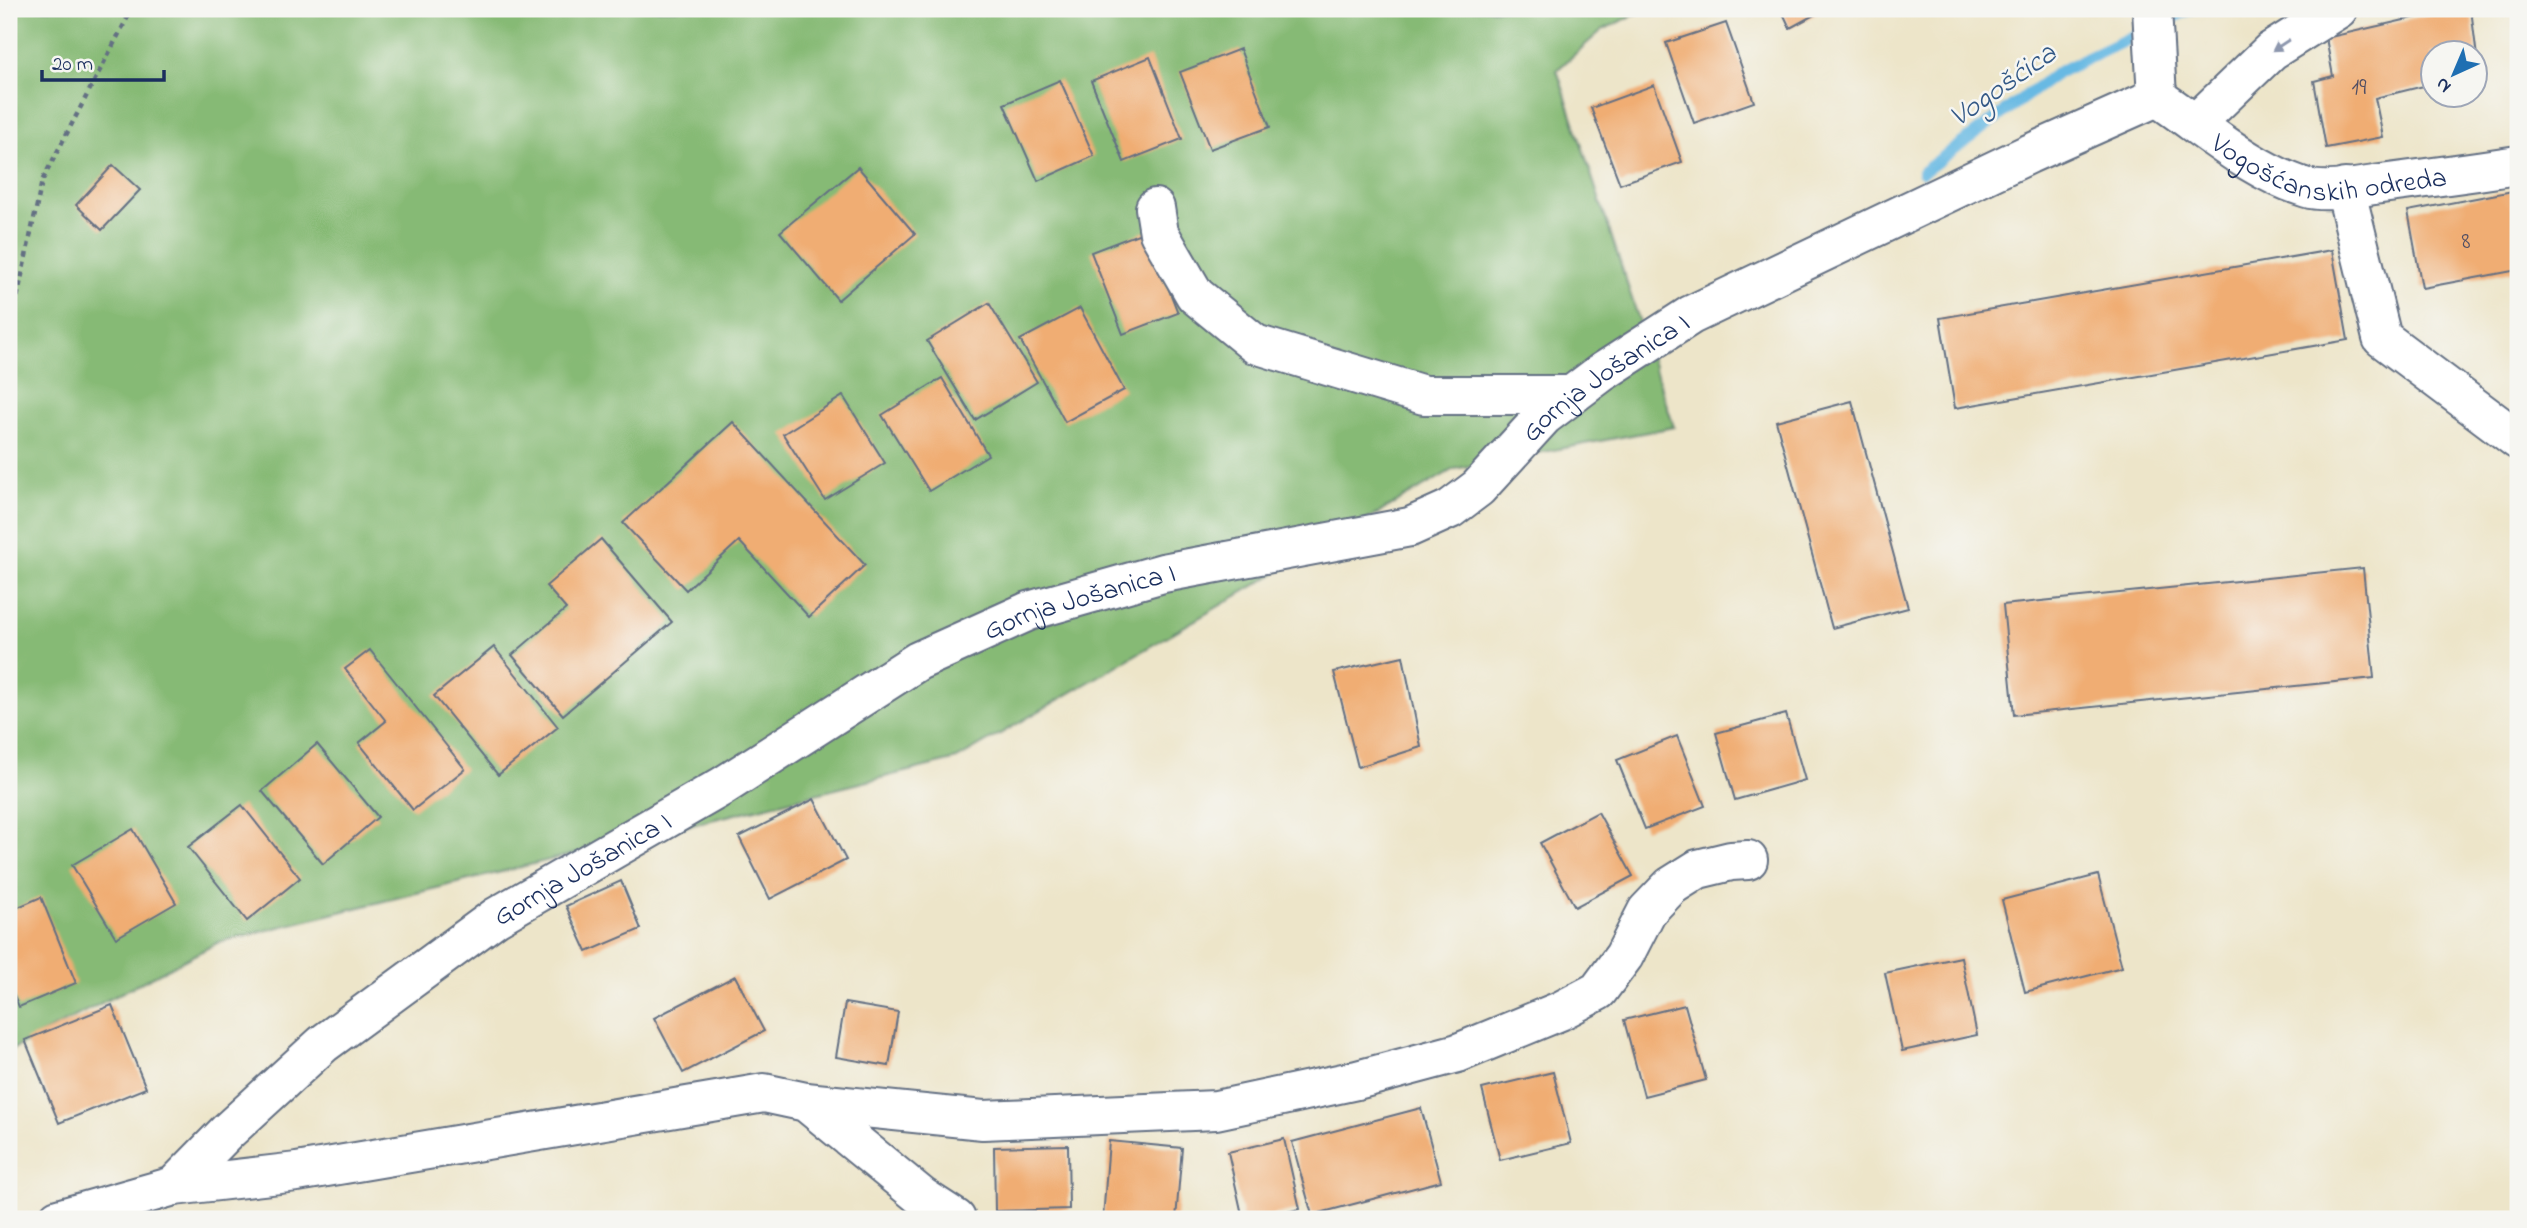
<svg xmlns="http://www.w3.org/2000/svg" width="2527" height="1228" font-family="'Indie Flower',sans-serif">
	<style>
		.forest { fill: #86ba74; stroke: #507469; stroke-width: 2 }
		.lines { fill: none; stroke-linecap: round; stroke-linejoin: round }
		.stream { stroke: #68b9e3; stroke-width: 12 }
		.building { fill: #f0ad73 }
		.minor-casing { stroke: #646f83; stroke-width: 42 }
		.path { stroke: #646f83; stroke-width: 4.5; stroke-dasharray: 5 5; stroke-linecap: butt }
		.minor { stroke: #fff; stroke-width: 38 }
		.oneway { fill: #8d97ae }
		.labels { text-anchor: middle; stroke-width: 5; stroke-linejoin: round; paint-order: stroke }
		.number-label { font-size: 24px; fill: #504e63 }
		.street-label { font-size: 28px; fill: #1b2f5e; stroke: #f6f6f2 }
		.water-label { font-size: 30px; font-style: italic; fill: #325886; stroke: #f6f6f2 }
	</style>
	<rect width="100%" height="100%" fill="#f6f6f2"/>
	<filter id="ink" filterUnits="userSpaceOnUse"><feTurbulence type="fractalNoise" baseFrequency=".0143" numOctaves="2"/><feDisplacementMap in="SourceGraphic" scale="14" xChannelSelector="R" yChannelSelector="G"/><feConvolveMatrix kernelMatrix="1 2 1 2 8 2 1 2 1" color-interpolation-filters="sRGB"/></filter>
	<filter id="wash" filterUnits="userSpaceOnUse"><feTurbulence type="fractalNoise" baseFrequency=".00686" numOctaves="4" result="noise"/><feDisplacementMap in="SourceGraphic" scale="28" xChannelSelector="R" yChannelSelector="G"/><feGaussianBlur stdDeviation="1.57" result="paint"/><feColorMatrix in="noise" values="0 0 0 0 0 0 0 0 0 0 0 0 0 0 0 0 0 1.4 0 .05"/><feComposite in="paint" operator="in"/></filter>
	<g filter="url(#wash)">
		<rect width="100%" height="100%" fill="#ede5c9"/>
		<path class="forest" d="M 9,9 L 1646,9 L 1602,30 L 1557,70 L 1674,427 L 1454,469 L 957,759 L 219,942 L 9,1051 Z"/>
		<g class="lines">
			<path class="stream" d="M 1923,172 L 2057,73 L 2190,9"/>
		</g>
		<g id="blocks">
			<g class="building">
				<path d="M 1781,9 L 1825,9 L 1790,28 Z"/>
				<path d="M 2452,9 L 2471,9 L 2479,73 L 2474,74 L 2474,52 L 2432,52 L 2432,84 L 2375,98 L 2383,137 L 2326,148 L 2314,81 L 2333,76 L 2326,38 Z"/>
				<path d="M 1726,23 L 1754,102 L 1694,123 L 1666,43 Z"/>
				<path d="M 1240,49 L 1270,127 L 1210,149 L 1180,72 Z"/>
				<path d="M 1150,57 L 1182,139 L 1124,162 L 1091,81 Z"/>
				<path d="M 1060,80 L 1094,156 L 1038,181 L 1004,104 Z"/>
				<path d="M 1654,85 L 1682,162 L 1620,184 L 1591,108 Z"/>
				<path d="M 113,165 L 140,190 L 102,230 L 76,205 Z"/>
				<path d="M 858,167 L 915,234 L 838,300 L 780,232 Z"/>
				<path d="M 2518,190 L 2518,270 L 2422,288 L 2408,211 Z"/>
				<path d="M 1146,231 L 1178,313 L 1123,334 L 1091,252 Z"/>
				<path d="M 2332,250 L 2348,340 L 1955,408 L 1940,318 Z"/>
				<path d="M 989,303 L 1037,382 L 975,420 L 927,341 Z"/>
				<path d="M 1080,308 L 1124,390 L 1065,422 L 1020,340 Z"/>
				<path d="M 942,378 L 988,455 L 929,491 L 882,415 Z"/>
				<path d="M 843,396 L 885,463 L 825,500 L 783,434 Z"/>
				<path d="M 1852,401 L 1908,608 L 1832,628 L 1776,421 Z"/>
				<path d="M 733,422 L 865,565 L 809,617 L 739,541 L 686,590 L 623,523 Z"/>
				<path d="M 601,539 L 672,622 L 563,715 L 512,655 L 566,609 L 546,586 Z"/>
				<path d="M 2363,568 L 2374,678 L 2014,715 L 2003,605 Z"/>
				<path d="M 494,647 L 558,727 L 498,775 L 434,696 Z"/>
				<path d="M 370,650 L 465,769 L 413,810 L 359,743 L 386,721 L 345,669 Z"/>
				<path d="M 1403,656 L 1421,747 L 1358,767 L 1334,672 Z"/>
				<path d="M 1786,714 L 1805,780 L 1735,800 L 1716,733 Z"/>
				<path d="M 1677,736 L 1705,806 L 1645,829 L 1617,760 Z"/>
				<path d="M 317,744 L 378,817 L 323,864 L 262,791 Z"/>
				<path d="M 814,799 L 846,860 L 770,899 L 739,837 Z"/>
				<path d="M 242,805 L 300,878 L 247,921 L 188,847 Z"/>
				<path d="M 1598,812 L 1633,876 L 1575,907 L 1540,843 Z"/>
				<path d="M 133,829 L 176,903 L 116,938 L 72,865 Z"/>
				<path d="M 2098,875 L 2122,967 L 2025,992 L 2002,900 Z"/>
				<path d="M 621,881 L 641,929 L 587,952 L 566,906 Z"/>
				<path d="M 41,897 L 76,983 L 19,1007 L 9,984 L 9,911 Z"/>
				<path d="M 1961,957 L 1977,1035 L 1902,1051 L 1885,973 Z"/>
				<path d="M 735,976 L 764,1031 L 683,1073 L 654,1018 Z"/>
				<path d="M 845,1003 L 898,1012 L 889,1066 L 836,1057 Z"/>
				<path d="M 112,1005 L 146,1088 L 59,1123 L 25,1040 Z"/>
				<path d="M 1685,1005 L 1706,1080 L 1644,1096 L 1624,1020 Z"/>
				<path d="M 1553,1072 L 1571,1143 L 1500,1160 L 1482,1089 Z"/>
				<path d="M 1421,1108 L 1441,1181 L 1312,1215 L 1292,1142 Z"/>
				<path d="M 1284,1139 L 1300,1209 L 1256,1219 L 1243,1219 L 1228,1152 Z"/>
				<path d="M 1109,1141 L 1182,1148 L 1176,1219 L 1103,1219 Z"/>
				<path d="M 1068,1145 L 1069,1209 L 995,1211 L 994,1147 Z"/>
			</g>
		</g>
	</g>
	<g filter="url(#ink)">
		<use href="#blocks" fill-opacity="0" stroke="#646f83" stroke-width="2"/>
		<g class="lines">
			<g class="minor-casing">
				<g id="minor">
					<path d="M 2152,9 L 2157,97"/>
					<path id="s1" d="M 2157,97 C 2205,129 2251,171 2307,188 C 2326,194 2361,187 2381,184 C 2427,178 2473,172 2518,165"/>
					<path d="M 2196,123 L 2271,51 L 2338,9"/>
					<path d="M 2345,188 L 2382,338 L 2518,440"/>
					<path d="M 1155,208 L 1159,233 L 1195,295 L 1255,344 L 1424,395 L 1572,395"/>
					<path d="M 806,1102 L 983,1120 L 1216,1110 L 1357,1080 L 1458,1053 L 1560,1011 L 1598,991 L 1624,956 L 1647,911 L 1671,886 L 1698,869 L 1731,861 L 1748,860"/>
					<path d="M 174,1186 L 297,1172 L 764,1093 L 806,1102 L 922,1197 L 956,1219"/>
					<path id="s2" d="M 58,1219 L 174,1186 L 228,1131 L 323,1044 L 496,917 L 723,786 L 918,661 L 1029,611 L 1163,573 L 1410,527 L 1450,509 L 1478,488 L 1544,416 L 1601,373 L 1691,315 L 2029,154 L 2157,97"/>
				</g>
			</g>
			<path class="path" d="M 9,336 L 42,181 L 132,9"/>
			<use href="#minor" class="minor"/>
		</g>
		<defs><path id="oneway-solid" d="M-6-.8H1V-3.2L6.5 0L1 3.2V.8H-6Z" transform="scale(1.75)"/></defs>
		<use class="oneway" href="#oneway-solid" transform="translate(2281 45) rotate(147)"/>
	</g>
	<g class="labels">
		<g class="number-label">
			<text x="2359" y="94">19</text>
			<text x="2466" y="248">8</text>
		</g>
		<g class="street-label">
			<text dy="10" stroke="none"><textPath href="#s1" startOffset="194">Vogošćanskih odreda</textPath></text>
			<text dy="10" stroke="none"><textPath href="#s2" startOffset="1796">Gornja Jošanica I</textPath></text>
			<text dy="10" stroke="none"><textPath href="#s2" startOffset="1208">Gornja Jošanica I</textPath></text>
			<text dy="10" stroke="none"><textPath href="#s2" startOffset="640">Gornja Jošanica I</textPath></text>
		</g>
		<g class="water-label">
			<text transform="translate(2002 84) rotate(-35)" y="10">Vogošćica</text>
		</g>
	</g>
	<rect width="2527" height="1228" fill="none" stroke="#f6f6f2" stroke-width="35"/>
	<g transform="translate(2454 74) rotate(224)"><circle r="33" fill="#f6f6f2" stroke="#9ea6b7" stroke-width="2"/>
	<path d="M0-5L12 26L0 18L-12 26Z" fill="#1f6fb2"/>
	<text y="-10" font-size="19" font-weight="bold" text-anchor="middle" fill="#1b2f5e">N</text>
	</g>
	<path d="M42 70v10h122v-10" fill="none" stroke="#1b2f5e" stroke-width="3.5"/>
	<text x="52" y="70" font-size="21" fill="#1b2f5e" stroke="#f6f6f2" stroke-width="5" paint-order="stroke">20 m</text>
</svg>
